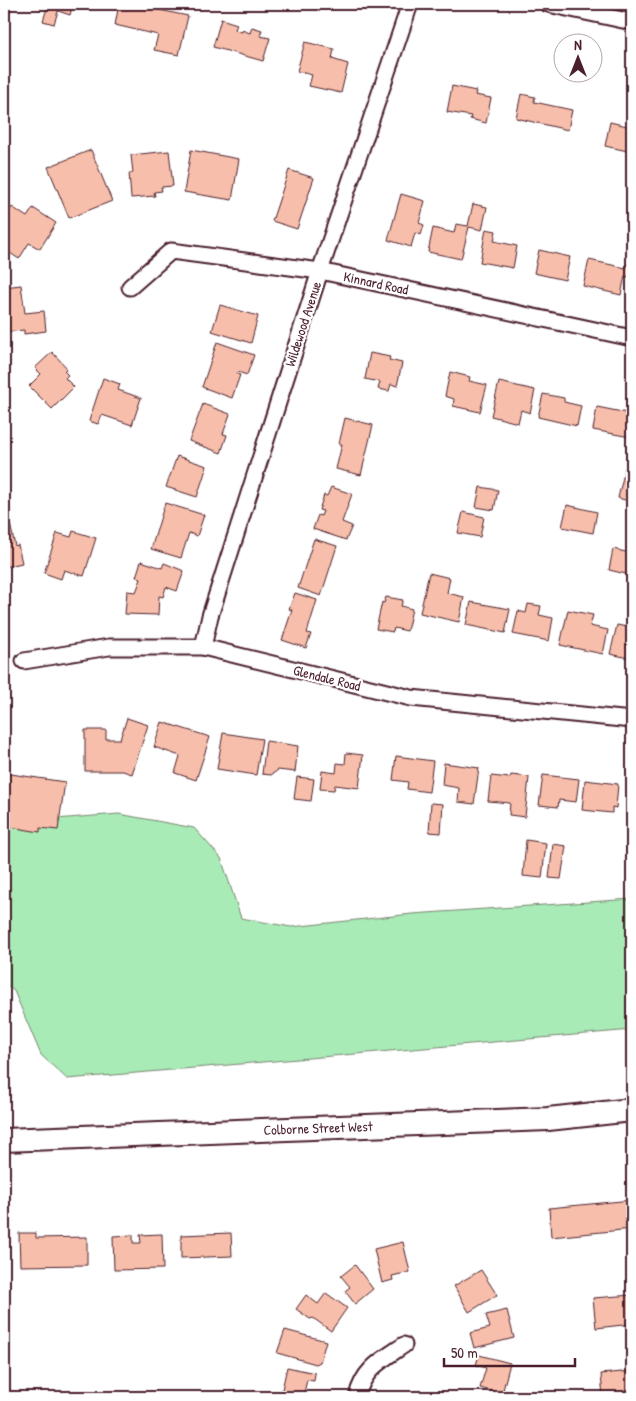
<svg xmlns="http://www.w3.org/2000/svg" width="636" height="1401" font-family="'Patrick Hand',sans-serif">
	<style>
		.green { fill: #a8ebb6; stroke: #798570 }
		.building { fill: #f7bfab; stroke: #4a1f2b }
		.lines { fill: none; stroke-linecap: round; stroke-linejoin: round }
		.minor-casing { stroke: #4a1f2b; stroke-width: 19 }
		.secondary-casing { stroke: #4a1f2b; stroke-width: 26 }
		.minor { stroke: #fff; stroke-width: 15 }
		.secondary { stroke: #fff; stroke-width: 22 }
		.labels { text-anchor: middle; stroke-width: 4.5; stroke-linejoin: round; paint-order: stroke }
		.street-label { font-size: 14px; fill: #4a1f2b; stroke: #fff }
	</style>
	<rect width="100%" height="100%" fill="#fff"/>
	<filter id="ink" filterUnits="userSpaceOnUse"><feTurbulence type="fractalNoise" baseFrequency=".02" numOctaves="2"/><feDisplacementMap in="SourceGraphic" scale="10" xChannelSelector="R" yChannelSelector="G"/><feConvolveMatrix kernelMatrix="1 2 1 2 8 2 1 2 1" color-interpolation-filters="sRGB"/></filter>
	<g filter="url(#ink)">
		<path class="green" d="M 119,814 L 194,828 L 221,858 L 241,918 L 291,927 L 412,914 L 632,899 L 632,1030 L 67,1079 L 41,1055 L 14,991 L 4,983 L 4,823 Z"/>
		<g class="building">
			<path d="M 51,4 L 73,4 L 70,15 L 58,11 L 54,24 L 43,21 L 47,8 L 49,9 Z"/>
			<path d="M 119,4 L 139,8 L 140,6 L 188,16 L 179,55 L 154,50 L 158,35 L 115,25 Z"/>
			<path d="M 221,19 L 237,24 L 235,30 L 242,32 L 242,30 L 250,33 L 252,27 L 262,30 L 260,36 L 270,38 L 263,61 L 213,47 Z"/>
			<path d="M 305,42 L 334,49 L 332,59 L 348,64 L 341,93 L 309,86 L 312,75 L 297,71 Z"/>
			<path d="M 452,86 L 476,91 L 475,95 L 491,98 L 486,123 L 470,119 L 471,116 L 447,112 Z"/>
			<path d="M 521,94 L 535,97 L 534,102 L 572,110 L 568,130 L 516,118 Z"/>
			<path d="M 628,121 L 632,121 L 632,152 L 605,146 L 610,122 L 627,126 Z"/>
			<path d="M 91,150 L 112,201 L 69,218 L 48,167 Z"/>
			<path d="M 191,150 L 239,159 L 232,200 L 184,192 Z"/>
			<path d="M 169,151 L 173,186 L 161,187 L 162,191 L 154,192 L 155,196 L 131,198 L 129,173 L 133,173 L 131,155 Z"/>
			<path d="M 289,170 L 314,178 L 297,229 L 272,221 Z"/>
			<path d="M 401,194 L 425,201 L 419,223 L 424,225 L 421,235 L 415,233 L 411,247 L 388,240 Z"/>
			<path d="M 473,204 L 487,207 L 482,230 L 469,227 L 461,259 L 428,252 L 433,228 L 454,233 L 456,224 L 468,226 Z"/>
			<path d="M 12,207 L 27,217 L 33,208 L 56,223 L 40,249 L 29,243 L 19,259 L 4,249 L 4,217 L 5,218 Z"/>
			<path d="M 486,229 L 496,231 L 494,241 L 517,246 L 513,268 L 480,262 Z"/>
			<path d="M 539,250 L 570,257 L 565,280 L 534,273 Z"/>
			<path d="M 589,260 L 626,268 L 627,264 L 632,265 L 632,281 L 632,278 L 625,276 L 621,295 L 583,286 Z"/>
			<path d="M 21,285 L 25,313 L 44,311 L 46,331 L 24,334 L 24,330 L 4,332 L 4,287 Z"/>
			<path d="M 220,305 L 258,316 L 251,343 L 212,331 Z"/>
			<path d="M 217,342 L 254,355 L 247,375 L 238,372 L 237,374 L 240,375 L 232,398 L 202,387 Z"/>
			<path d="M 52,352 L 67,368 L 64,371 L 68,375 L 65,378 L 74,387 L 52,409 L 29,386 L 41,374 L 35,368 Z"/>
			<path d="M 370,353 L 390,357 L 389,360 L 402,363 L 397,386 L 391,384 L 389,391 L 378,389 L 380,382 L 365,379 Z"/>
			<path d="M 450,372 L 470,377 L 469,381 L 487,385 L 480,412 L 453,406 L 454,399 L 445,396 Z"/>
			<path d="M 103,378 L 120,384 L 118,390 L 141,398 L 132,425 L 102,415 L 98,424 L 89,421 Z"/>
			<path d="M 499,382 L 535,390 L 530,413 L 521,410 L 518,423 L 491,416 Z"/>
			<path d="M 543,394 L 564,398 L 564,402 L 581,406 L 577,426 L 538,417 Z"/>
			<path d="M 203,404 L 230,414 L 223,434 L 227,435 L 221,453 L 189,441 Z"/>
			<path d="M 597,407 L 632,414 L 630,437 L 593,430 Z"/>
			<path d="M 345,418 L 373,425 L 361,475 L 336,469 L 342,444 L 339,444 Z"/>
			<path d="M 629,452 L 632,452 L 632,502 L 618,498 Z"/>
			<path d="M 177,456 L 207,466 L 197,497 L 166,487 Z"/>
			<path d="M 331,487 L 352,494 L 342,522 L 352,526 L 346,540 L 313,529 L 318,515 L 321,516 L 323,511 L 319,510 L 324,495 L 327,496 Z"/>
			<path d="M 480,487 L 498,490 L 494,510 L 476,507 Z"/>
			<path d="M 165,503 L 204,515 L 197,536 L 189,533 L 181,558 L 151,549 Z"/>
			<path d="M 567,505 L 597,512 L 593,533 L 562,527 Z"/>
			<path d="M 463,512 L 484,517 L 480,537 L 458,533 Z"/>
			<path d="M 9,519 L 15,546 L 18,545 L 22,563 L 4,567 L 4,520 Z"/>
			<path d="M 73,531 L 96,538 L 84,576 L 64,570 L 61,579 L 44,573 L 57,533 L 71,537 Z"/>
			<path d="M 314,539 L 337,546 L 321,596 L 298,588 Z"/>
			<path d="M 613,549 L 630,553 L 626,574 L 609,570 Z"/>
			<path d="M 141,561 L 162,568 L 164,563 L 184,571 L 177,591 L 166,587 L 163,597 L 159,596 L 158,615 L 125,614 L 127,591 L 136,592 L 141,579 L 136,577 Z"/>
			<path d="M 429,573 L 450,578 L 447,593 L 464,597 L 459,622 L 420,613 Z"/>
			<path d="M 295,593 L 317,600 L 307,633 L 311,634 L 306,648 L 282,640 L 292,610 L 289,609 Z"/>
			<path d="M 386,597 L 403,600 L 401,606 L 412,609 L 407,631 L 394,628 L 393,632 L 376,629 L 382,602 L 384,603 Z"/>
			<path d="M 471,602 L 510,609 L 505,633 L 466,625 Z"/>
			<path d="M 528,604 L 541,606 L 539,615 L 553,618 L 549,641 L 513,634 L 518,611 L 526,613 Z"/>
			<path d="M 568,610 L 593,615 L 590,626 L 608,630 L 603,654 L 560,645 Z"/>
			<path d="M 617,625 L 632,628 L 632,655 L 630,655 L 629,658 L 610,654 Z"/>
			<path d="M 127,718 L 148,725 L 132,774 L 123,771 L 85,771 L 85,730 L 106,730 L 106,739 L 120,739 Z"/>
			<path d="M 162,722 L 210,737 L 196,780 L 175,773 L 180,756 L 154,747 Z"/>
			<path d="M 223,733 L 262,739 L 256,775 L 217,769 Z"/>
			<path d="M 266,741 L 298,746 L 295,772 L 278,770 L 271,775 L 262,774 Z"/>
			<path d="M 346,753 L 363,755 L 359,788 L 335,785 L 334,790 L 320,789 L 322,771 L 336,773 L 337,763 L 345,764 Z"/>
			<path d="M 396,756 L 433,761 L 429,792 L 407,789 L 408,782 L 393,780 Z"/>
			<path d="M 444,763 L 479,768 L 474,804 L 458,802 L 459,788 L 442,785 Z"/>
			<path d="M 4,773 L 65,782 L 58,830 L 40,828 L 40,832 L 4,826 Z"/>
			<path d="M 511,775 L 529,777 L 525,817 L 509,815 L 510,803 L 488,801 L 491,776 L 510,778 Z"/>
			<path d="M 543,775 L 579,779 L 576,802 L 559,800 L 558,807 L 539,805 Z"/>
			<path d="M 297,777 L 314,779 L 311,801 L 294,799 Z"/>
			<path d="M 585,780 L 618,784 L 616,808 L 612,807 L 612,813 L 582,810 Z"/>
			<path d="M 431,803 L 443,804 L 441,833 L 429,832 Z"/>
			<path d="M 526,840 L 546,843 L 542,878 L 523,876 Z"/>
			<path d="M 553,844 L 566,846 L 561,879 L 549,878 Z"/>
			<path d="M 632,1200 L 632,1229 L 551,1237 L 549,1208 Z"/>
			<path d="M 19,1233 L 36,1233 L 36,1238 L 87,1237 L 87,1265 L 20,1266 Z"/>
			<path d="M 231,1233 L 232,1256 L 181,1258 L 181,1235 Z"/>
			<path d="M 162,1234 L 163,1269 L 114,1270 L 113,1236 L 133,1235 L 133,1243 L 141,1243 L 140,1235 Z"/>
			<path d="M 403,1242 L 410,1272 L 392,1276 L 393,1280 L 382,1283 L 374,1249 Z"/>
			<path d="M 355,1265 L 373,1289 L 355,1304 L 345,1291 L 350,1287 L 341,1276 Z"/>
			<path d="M 481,1270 L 497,1295 L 469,1312 L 454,1286 Z"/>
			<path d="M 326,1293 L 347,1308 L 331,1331 L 313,1318 L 310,1319 L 296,1309 L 306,1295 L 318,1304 Z"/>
			<path d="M 632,1295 L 632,1324 L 596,1328 L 593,1298 Z"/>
			<path d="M 507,1310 L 514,1338 L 474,1348 L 470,1333 L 490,1328 L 486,1315 Z"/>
			<path d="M 285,1330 L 326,1341 L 320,1362 L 316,1364 L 277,1353 Z"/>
			<path d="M 479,1355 L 510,1363 L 502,1394 L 480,1388 L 486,1368 L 476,1365 Z"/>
			<path d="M 287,1367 L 315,1373 L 314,1381 L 307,1380 L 303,1397 L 281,1394 Z"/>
			<path d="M 632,1371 L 632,1397 L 603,1397 L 601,1374 Z"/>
		</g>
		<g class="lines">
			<g class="minor-casing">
				<g id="minor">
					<path d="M 548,4 L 632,22"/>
					<path d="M 130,287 L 171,251 L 320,271 L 632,338"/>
					<path d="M 203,647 L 210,616 L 320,271 L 410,4"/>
					<path d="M 24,661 L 109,647 L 203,647 L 411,698 L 632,720"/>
					<path d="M 357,1397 C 363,1369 382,1360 404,1345"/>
				</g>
			</g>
			<g class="secondary-casing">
				<path id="secondary" d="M 4,1140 L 548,1119 L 632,1110"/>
			</g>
			<use href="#minor" class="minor"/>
			<use href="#secondary" class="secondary"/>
		</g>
	</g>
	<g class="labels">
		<g class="street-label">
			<text transform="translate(376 283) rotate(12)" y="5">Kinnard Road</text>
			<text transform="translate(303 324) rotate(-72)" y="5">Wildewood Avenue</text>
			<text transform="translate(327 678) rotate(14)" y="5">Glendale Road</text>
			<text transform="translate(318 1128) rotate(-2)" y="5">Colborne Street West</text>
		</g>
	</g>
	<rect width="636" height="1401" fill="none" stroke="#fff" stroke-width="20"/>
	<rect x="10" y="10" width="616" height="1381" fill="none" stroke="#4a1f2b" stroke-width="2" filter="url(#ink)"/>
	<g transform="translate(578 58)"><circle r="24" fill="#ffffff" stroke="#b7a5aa"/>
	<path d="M0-4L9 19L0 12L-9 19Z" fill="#4a1f2b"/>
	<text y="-8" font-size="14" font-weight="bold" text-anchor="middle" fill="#4a1f2b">N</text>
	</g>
	<path d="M444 1358v8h131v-8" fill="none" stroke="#4a1f2b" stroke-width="2.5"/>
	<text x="451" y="1358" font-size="15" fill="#4a1f2b" stroke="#ffffff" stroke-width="4" paint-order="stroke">50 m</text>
</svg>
